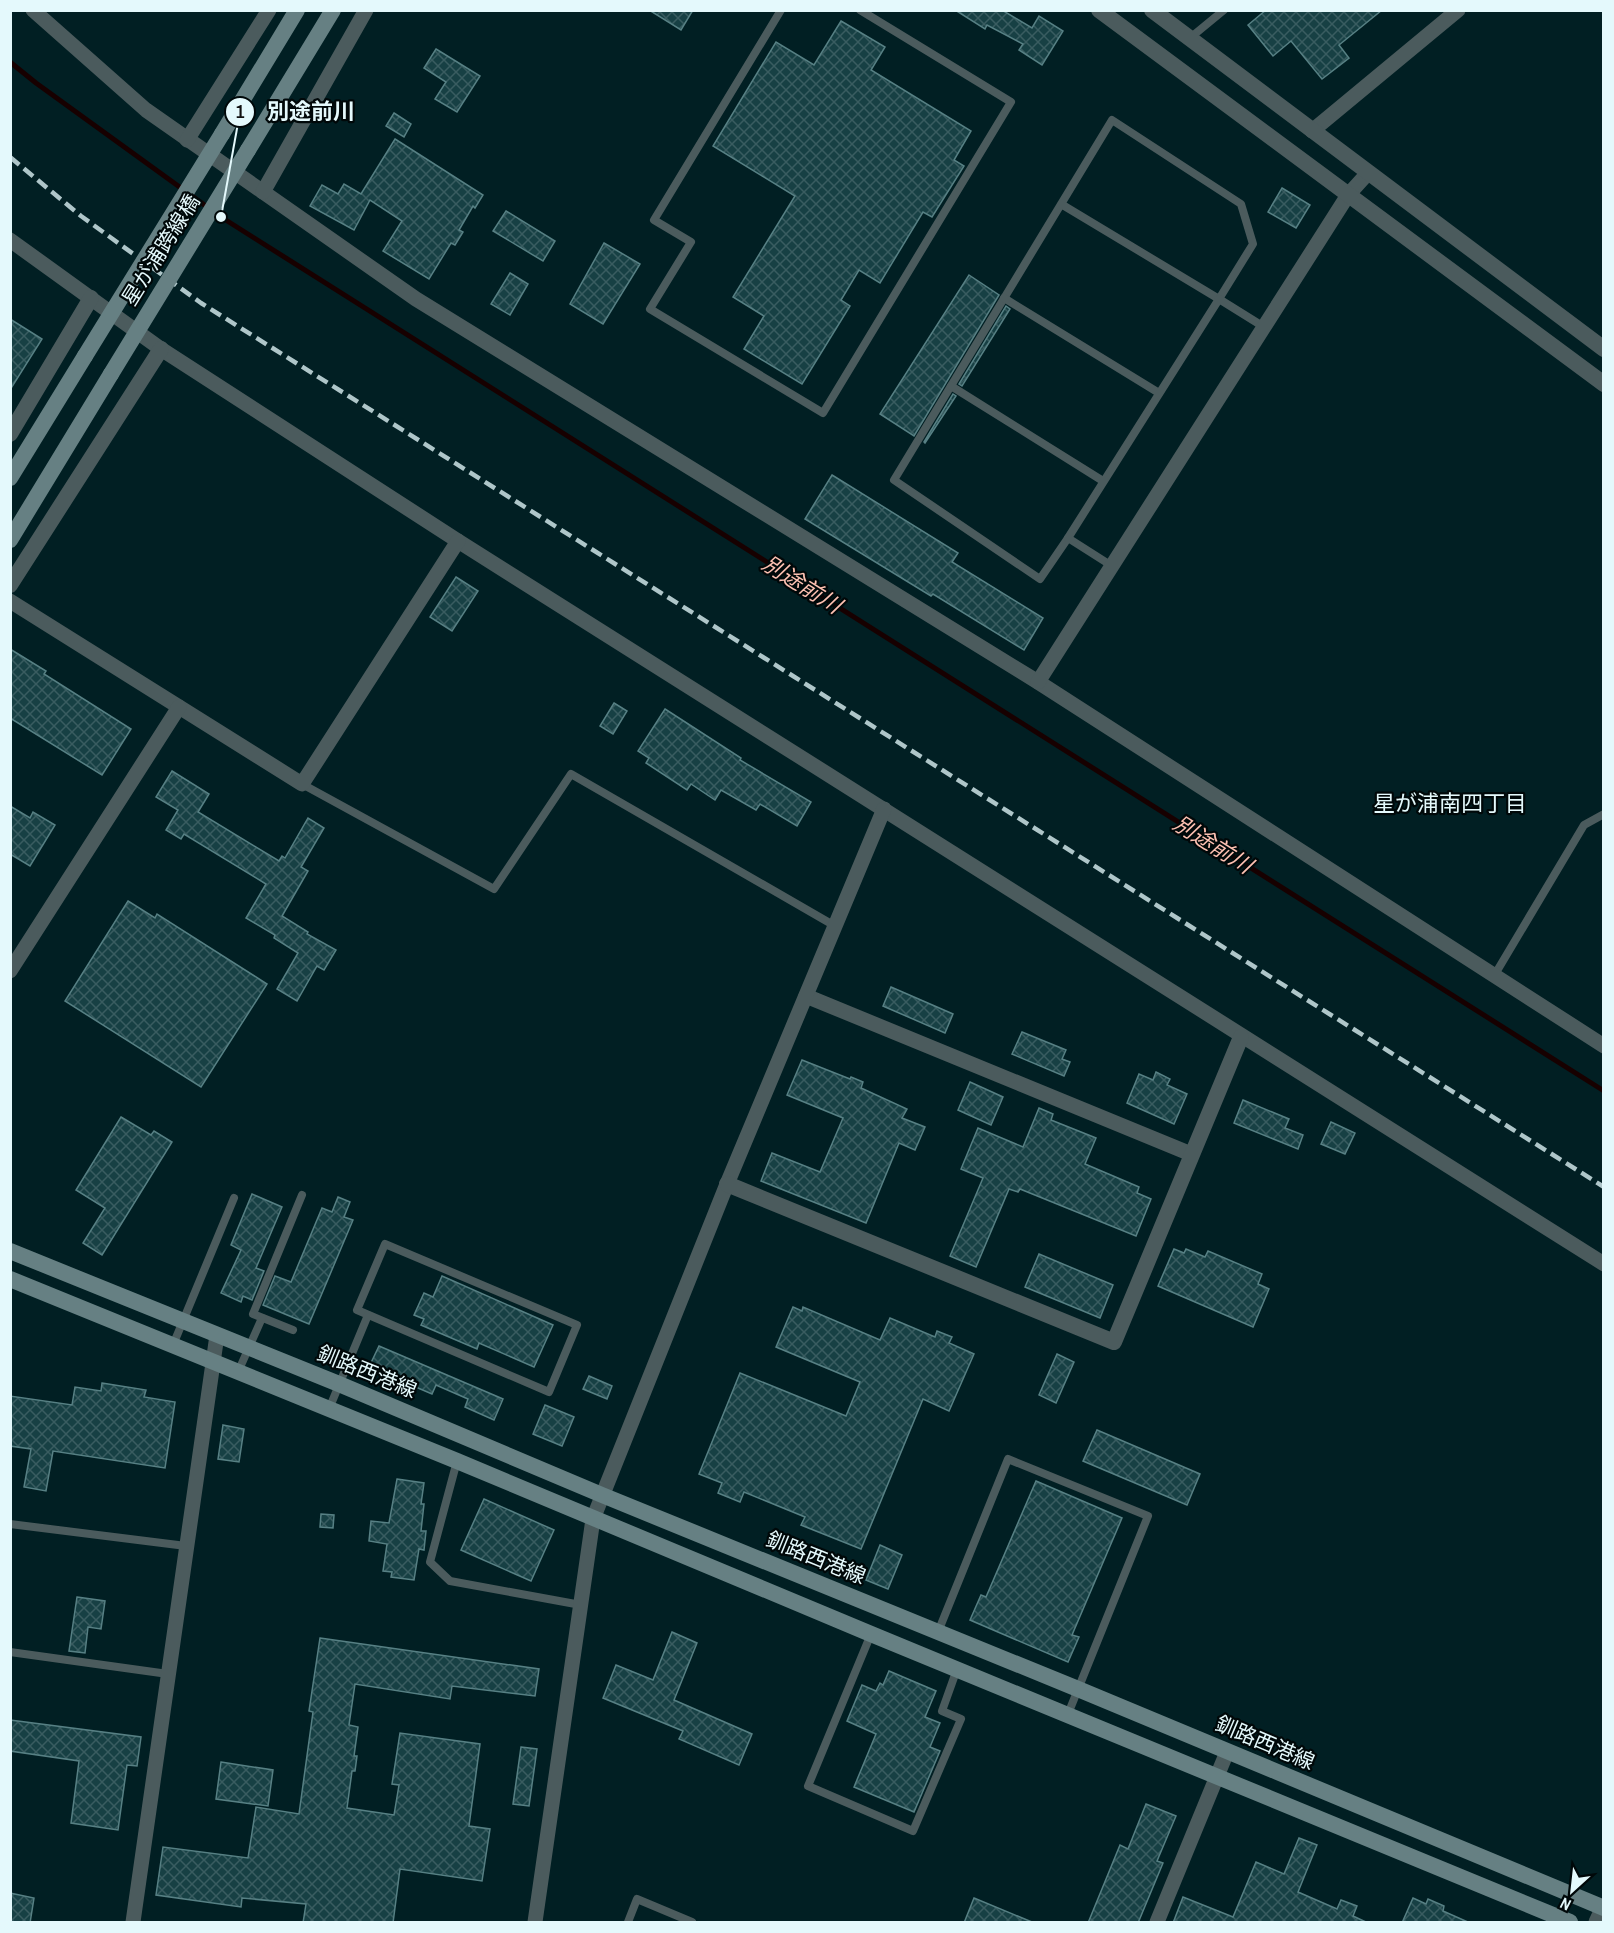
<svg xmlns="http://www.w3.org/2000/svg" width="1614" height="1933" font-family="'Archivo Narrow','Noto Sans JP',sans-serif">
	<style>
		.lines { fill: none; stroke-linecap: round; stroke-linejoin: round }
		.stream { stroke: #170000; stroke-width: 5 }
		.building { fill: url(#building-cross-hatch); stroke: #578084; stroke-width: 1.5 }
		.service { stroke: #4b5b5d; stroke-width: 8 }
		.minor { stroke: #4b5b5d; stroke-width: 15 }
		.tertiary { stroke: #4b5b5d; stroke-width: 16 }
		.secondary { stroke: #668083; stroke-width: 16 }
		.rail { stroke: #afc6c9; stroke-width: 4.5; stroke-dasharray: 12 6; stroke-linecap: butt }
		.secondary-bridge { stroke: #668083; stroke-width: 16 }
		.labels { text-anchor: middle; stroke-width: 4.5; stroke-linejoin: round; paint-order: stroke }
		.street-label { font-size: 21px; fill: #e4f9fc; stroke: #000809 }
		.water-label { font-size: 22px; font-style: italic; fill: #fdc1b2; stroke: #000809 }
		.neighbourhood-label { font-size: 22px; fill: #e4f9fc; stroke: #000809 }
		.leader { fill: none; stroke: #e4f9fc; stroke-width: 2 }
		.callout-dot { fill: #e4f9fc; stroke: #000809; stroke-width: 2 }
		.mark-label { font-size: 18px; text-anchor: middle; font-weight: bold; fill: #111 }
		.callout-label { font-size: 22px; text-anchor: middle; font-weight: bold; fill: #e4f9fc; stroke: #000809; stroke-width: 4.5; stroke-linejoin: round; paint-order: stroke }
	</style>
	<defs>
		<pattern id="building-cross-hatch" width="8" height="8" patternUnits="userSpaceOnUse" patternTransform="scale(1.5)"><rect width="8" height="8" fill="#174044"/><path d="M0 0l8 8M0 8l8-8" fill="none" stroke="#395c60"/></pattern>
	</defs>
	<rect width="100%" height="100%" fill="#011f23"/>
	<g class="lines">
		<path class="stream" d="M 10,62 L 36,83 L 221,217 L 1604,1091"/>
	</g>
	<g class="building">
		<path d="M 649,10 L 693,10 L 681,30 Z"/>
		<path d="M 955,10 L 1002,10 L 1032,28 L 1039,16 L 1063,31 L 1042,65 L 1019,50 L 1023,44 L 987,25 L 985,29 Z"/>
		<path d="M 1266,10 L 1382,10 L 1339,45 L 1349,58 L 1322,79 L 1291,41 L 1273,56 L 1248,25 Z"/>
		<path d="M 841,21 L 885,47 L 871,70 L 971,131 L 954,160 L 964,166 L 932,217 L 923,212 L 880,283 L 859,270 L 841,300 L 850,306 L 802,384 L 744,349 L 764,316 L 733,297 L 795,196 L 713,146 L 776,42 L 814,65 Z"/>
		<path d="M 436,49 L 480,76 L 457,112 L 435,99 L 446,82 L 424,68 Z"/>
		<path d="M 394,113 L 411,124 L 404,137 L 386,126 Z"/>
		<path d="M 395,139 L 483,195 L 475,208 L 473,206 L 459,230 L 463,232 L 455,245 L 451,243 L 429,279 L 383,251 L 402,221 L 370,200 L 354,230 L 310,206 L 322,185 L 338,194 L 344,184 L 361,194 Z"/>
		<path d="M 1282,188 L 1310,205 L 1296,228 L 1268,212 Z"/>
		<path d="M 506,211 L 555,241 L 543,261 L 493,231 Z"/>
		<path d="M 604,243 L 640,264 L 603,324 L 570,304 Z"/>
		<path d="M 510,273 L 528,284 L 510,315 L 491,304 Z"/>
		<path d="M 969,275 L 999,295 L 914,436 L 880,414 Z"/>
		<path d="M 1006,306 L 1010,309 L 962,386 L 959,384 Z"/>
		<path d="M 10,319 L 42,339 L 10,390 Z"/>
		<path d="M 953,394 L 956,396 L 925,443 L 924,442 Z"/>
		<path d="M 832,475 L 958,553 L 952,562 L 1043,618 L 1024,650 L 933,594 L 931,596 L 805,519 Z"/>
		<path d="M 456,577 L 478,591 L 452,631 L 430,617 Z"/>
		<path d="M 10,649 L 46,671 L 44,674 L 131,729 L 102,775 L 10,718 Z"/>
		<path d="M 614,703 L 627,711 L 613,734 L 600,726 Z"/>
		<path d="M 665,709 L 741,758 L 740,760 L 811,802 L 797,826 L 760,804 L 756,810 L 721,790 L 715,800 L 691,784 L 687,790 L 646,763 L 649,758 L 638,751 Z"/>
		<path d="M 172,771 L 209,794 L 198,812 L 279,861 L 282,856 L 285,858 L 308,818 L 324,828 L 301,867 L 308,871 L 282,916 L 308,932 L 307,934 L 336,950 L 324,970 L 317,966 L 297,1001 L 277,989 L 298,953 L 274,938 L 275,935 L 246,918 L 266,884 L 184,834 L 181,839 L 166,830 L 178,810 L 156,797 Z"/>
		<path d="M 10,806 L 30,818 L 33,812 L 55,825 L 30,866 L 10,854 Z"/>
		<path d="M 128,901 L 155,918 L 157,914 L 267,984 L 201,1087 L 65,1001 Z"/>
		<path d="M 891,987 L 953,1014 L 945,1033 L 883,1006 Z"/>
		<path d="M 1022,1032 L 1066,1050 L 1062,1059 L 1070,1062 L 1064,1076 L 1012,1054 Z"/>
		<path d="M 802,1060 L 850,1079 L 851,1077 L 863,1082 L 861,1088 L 907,1109 L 902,1118 L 925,1127 L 915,1150 L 899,1143 L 866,1223 L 761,1181 L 772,1153 L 820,1172 L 843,1118 L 787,1095 Z"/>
		<path d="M 1156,1072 L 1170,1079 L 1167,1085 L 1187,1094 L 1174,1124 L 1127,1103 L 1139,1074 L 1153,1080 Z"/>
		<path d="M 970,1082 L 1003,1097 L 991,1125 L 958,1110 Z"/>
		<path d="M 1243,1100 L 1289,1119 L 1285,1128 L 1303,1135 L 1298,1149 L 1234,1123 Z"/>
		<path d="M 1039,1108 L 1053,1114 L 1051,1120 L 1096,1138 L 1085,1164 L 1139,1187 L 1137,1193 L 1151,1199 L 1136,1236 L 1020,1189 L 1018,1192 L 1009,1189 L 976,1267 L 950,1256 L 983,1178 L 961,1169 L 978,1128 L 1023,1147 Z"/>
		<path d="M 121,1117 L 151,1135 L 154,1131 L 172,1142 L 102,1255 L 83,1243 L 105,1208 L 76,1190 Z"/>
		<path d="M 1331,1122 L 1355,1133 L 1345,1154 L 1321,1144 Z"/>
		<path d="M 252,1194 L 282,1207 L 256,1268 L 264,1271 L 252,1300 L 243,1296 L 241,1302 L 221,1293 L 241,1250 L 231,1245 Z"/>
		<path d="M 338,1197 L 350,1202 L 344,1217 L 353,1220 L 309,1324 L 263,1305 L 275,1276 L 291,1282 L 322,1208 L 332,1212 Z"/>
		<path d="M 1174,1249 L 1184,1253 L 1186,1249 L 1205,1257 L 1208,1251 L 1262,1274 L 1258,1284 L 1269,1289 L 1253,1327 L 1158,1286 Z"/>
		<path d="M 1039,1254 L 1113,1285 L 1100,1318 L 1025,1287 Z"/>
		<path d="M 442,1276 L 553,1325 L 534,1367 L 479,1343 L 477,1349 L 421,1325 L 424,1319 L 414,1315 L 424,1293 L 433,1297 Z"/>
		<path d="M 793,1307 L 802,1311 L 803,1307 L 880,1340 L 890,1318 L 935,1337 L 937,1331 L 952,1337 L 949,1343 L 974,1354 L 949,1411 L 923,1399 L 861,1549 L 801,1525 L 805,1517 L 744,1492 L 740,1502 L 718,1493 L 722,1483 L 699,1474 L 740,1373 L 846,1416 L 860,1382 L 776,1347 Z"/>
		<path d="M 379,1346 L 503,1399 L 494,1420 L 465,1407 L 468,1399 L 436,1385 L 432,1394 L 369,1367 Z"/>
		<path d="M 1057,1354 L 1074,1362 L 1056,1403 L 1039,1395 Z"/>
		<path d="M 589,1376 L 612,1386 L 607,1399 L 583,1389 Z"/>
		<path d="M 102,1383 L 146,1390 L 144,1397 L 175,1402 L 165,1468 L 53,1451 L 46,1491 L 24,1487 L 31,1449 L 10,1446 L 10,1396 L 72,1405 L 75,1387 L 101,1391 Z"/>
		<path d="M 545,1405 L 574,1417 L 562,1446 L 533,1434 Z"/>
		<path d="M 223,1425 L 244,1429 L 239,1462 L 218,1459 Z"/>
		<path d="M 1097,1430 L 1200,1474 L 1187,1505 L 1083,1461 Z"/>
		<path d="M 397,1479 L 424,1483 L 421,1504 L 424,1504 L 421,1531 L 426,1531 L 424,1550 L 419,1549 L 414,1580 L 391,1577 L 392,1572 L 383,1571 L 387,1544 L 369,1541 L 371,1521 L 389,1523 Z"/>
		<path d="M 1036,1481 L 1122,1518 L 1072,1635 L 1079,1637 L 1068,1662 L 970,1620 L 981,1595 L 986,1597 Z"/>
		<path d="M 484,1499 L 554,1530 L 531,1581 L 461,1550 Z"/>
		<path d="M 321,1514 L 334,1515 L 333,1528 L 320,1527 Z"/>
		<path d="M 880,1545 L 902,1555 L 888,1589 L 866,1580 Z"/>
		<path d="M 77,1597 L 105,1601 L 101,1629 L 88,1627 L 85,1653 L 69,1651 Z"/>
		<path d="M 672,1632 L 697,1643 L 674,1700 L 752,1734 L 739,1765 L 679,1739 L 683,1731 L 603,1698 L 616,1665 L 653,1680 Z"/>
		<path d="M 320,1638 L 539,1669 L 535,1696 L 452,1686 L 450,1699 L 355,1684 L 349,1725 L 358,1727 L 354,1756 L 357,1756 L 355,1771 L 352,1771 L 347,1808 L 394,1815 L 399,1785 L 392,1784 L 400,1733 L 480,1744 L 469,1826 L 490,1829 L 482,1881 L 400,1869 L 393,1923 L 303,1923 L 306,1904 L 242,1898 L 241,1907 L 156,1895 L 163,1847 L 248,1858 L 256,1807 L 299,1814 L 313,1712 L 309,1711 Z"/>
		<path d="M 889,1671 L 936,1691 L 925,1717 L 940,1723 L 930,1747 L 940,1751 L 914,1812 L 854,1787 L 876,1734 L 847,1721 L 862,1685 L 876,1691 L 880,1683 L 883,1685 Z"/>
		<path d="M 10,1720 L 141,1737 L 137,1766 L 127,1765 L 118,1830 L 71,1823 L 79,1761 L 10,1751 Z"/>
		<path d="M 521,1747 L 537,1749 L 529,1806 L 513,1804 Z"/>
		<path d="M 221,1762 L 273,1770 L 268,1806 L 216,1799 Z"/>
		<path d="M 1146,1804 L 1176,1816 L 1157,1861 L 1163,1863 L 1138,1923 L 1088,1923 L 1120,1845 L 1128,1849 Z"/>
		<path d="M 1299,1838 L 1317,1845 L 1298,1892 L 1337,1909 L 1341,1900 L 1357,1906 L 1353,1916 L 1368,1923 L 1173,1923 L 1183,1897 L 1233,1917 L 1256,1862 L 1284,1874 Z"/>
		<path d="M 10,1893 L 34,1898 L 30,1923 L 10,1923 Z"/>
		<path d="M 974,1898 L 1032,1922 L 1032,1923 L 964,1923 Z"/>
		<path d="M 1413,1898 L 1426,1904 L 1428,1899 L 1444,1906 L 1443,1911 L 1470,1923 L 1402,1923 Z"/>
	</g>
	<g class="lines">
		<g class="service">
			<path d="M 781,10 L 654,220 L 691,242 L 650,309 L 823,413 L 1011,102 L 860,10"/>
			<path d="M 1190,38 L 1224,10"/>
			<path d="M 1061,204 L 1219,299 L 1253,244 L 1241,204 L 1112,120 C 1039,240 967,360 894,480 L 1040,579 L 1068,538"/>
			<path d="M 1004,298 L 1159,393"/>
			<path d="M 951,386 L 1103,481"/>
			<path d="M 1112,566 L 1068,538 L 1219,299 L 1264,327"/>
			<path d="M 302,784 L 494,889 L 571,774 L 835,926"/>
			<path d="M 1494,976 L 1584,825 L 1604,814"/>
			<path d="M 385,1244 L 577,1325 L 549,1392 L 357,1310 Z"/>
			<path d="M 293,1330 L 253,1314 L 302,1195"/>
			<path d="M 173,1345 L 234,1198"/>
			<path d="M 238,1372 L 262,1318"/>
			<path d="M 329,1409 L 368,1315"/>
			<path d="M 457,1461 L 430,1562 L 450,1581 L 581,1605"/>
			<path d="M 10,1524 L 186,1546"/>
			<path d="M 938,1632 L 1008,1459 L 1148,1516 L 1068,1714"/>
			<path d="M 871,1634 L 808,1786 L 913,1831 L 961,1719 L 942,1711 L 957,1669"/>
			<path d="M 10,1652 L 168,1674"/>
			<path d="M 628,1922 L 637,1899 L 692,1922"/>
		</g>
		<g class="minor">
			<path d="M 33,10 L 146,110 L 416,299 L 1038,682 L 1604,1046"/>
			<path d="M 1312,131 L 1458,10"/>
			<path d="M 187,140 L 269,10"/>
			<path d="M 263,192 L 366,10"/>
			<path d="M 10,240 L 161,349 L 458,541 L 1604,1264"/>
			<path d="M 10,601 L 302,784 L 458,541"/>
			<path d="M 1038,682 L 1348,195 L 1368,173"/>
			<path d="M 10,971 L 179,707"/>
			<path d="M 806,996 L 1191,1154"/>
			<path d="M 133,1922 L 217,1335"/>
			<path d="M 535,1922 L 593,1519 L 727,1184 L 884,809"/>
			<path d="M 1157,1922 L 1227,1752"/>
			<path d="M 1596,1922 L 1603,1907"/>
		</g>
		<g class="tertiary">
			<path d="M 1099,10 L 1604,384"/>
			<path d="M 1152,10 L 1604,349"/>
			<path d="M 10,434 L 91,298"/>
			<path d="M 10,585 L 161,349"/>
			<path d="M 727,1184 L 1114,1342 L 1241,1037"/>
		</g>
		<g class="secondary">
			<path d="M 222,134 L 297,10"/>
			<path d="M 248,150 L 333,10"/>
			<path d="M 10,478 L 85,356"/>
			<path d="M 10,540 L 111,374"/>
			<path d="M 10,1251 L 339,1384 L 602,1495 L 1078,1689 L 1604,1908"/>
			<path d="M 10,1279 L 457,1461 L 871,1634 L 1570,1922"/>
		</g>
		<path class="rail" d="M 10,157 L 81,216 L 201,303 L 1604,1187"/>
		<g class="secondary-bridge">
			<path d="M 85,356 L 222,134"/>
			<path d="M 111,374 L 248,150"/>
		</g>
	</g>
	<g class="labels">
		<g class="street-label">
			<text transform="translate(161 250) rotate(-58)" y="7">星が浦跨線橋</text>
			<text transform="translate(367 1372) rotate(22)" y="7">釧路西港線</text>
			<text transform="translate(816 1558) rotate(22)" y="7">釧路西港線</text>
			<text transform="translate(1265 1743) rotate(23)" y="7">釧路西港線</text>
		</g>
		<g class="water-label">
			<text transform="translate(802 584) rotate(32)" y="8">別途前川</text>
			<text transform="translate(1213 844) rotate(32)" y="8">別途前川</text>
		</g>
		<g class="neighbourhood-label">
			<text x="1450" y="811">星が浦南四丁目</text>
		</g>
	</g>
	<path class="leader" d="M221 217L240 112"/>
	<g class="callout-dot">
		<circle cx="221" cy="217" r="6"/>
		<circle cx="240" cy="112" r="15"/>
	</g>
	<g class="mark-label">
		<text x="240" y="118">1</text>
	</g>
	<g class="callout-label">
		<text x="311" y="119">別途前川</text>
	</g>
	<rect width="1614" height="1933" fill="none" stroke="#e4f9fc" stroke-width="24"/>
	<g transform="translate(1572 1891) rotate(207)" stroke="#000809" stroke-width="4.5" paint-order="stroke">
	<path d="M0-4.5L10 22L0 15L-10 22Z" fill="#e4f9fc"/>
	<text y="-9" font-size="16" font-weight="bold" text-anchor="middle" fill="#e4f9fc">N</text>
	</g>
</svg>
